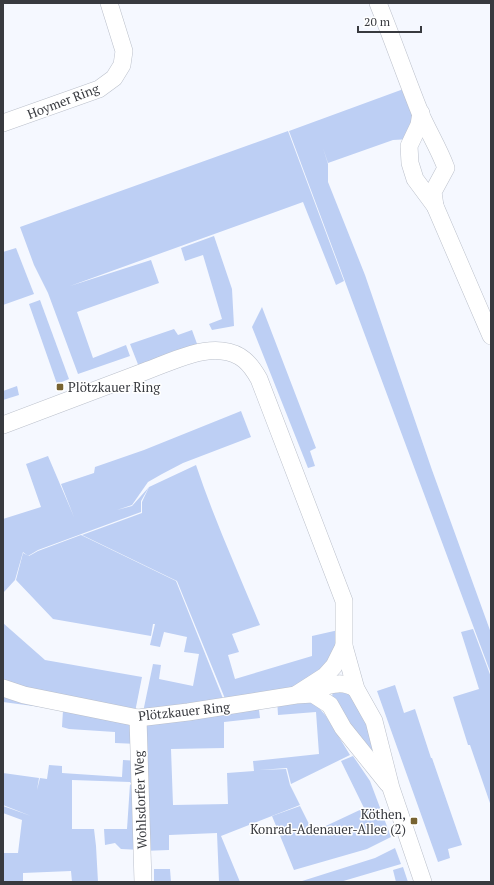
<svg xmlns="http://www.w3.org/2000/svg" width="494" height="885" font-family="'PT Serif',serif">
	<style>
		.green { fill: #bdcff4 }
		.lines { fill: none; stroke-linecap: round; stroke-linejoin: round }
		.minor-casing { stroke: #bbc0cb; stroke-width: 18 }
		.minor { stroke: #fff; stroke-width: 17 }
		.poi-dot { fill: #776332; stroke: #fff; stroke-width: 1.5 }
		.labels { text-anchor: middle; stroke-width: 3; stroke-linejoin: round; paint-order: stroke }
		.street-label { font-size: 13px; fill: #383a3f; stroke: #fff }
		.poi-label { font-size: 13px; fill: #383a3f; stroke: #fff; text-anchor: start }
	</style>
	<rect width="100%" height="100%" fill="#f5f8ff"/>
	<g class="green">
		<path d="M 409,87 L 420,113 L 411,139 L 393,140 L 328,163 L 323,148 L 328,164 L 328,182 L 365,275 L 432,470 L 491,633 L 491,674 L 289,131 Z"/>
		<path d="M 288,131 L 344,281 L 336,285 L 303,202 L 70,286 L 151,260 L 159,283 L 77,312 L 93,358 L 126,345 L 130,356 L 78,374 L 48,293 L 34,265 L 20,227 Z"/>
		<path d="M 214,236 L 232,289 L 234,326 L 212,330 L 209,324 L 222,319 L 203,255 L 185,261 L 181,248 Z"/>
		<path d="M 16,248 L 34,294 L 3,305 L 3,252 Z"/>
		<path d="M 40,300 L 69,379 L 57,384 L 29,304 Z"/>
		<path d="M 262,307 L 316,448 L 310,451 L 315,466 L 308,468 L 252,327 Z"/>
		<path d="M 174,329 L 178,335 L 192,330 L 200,352 L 141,372 L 130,344 Z"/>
		<path d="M 17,386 L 19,395 L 3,400 L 3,391 Z"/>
		<path d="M 241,411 L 251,437 L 183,463 L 162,474 L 148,482 L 132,505 L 117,510 L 132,506 L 149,487 L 141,501 L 141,512 L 38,550 L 28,556 L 23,552 L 15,580 L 3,593 L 3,519 L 41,507 L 26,464 L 48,456 L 74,517 L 61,484 L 94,473 L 95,467 L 144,450 Z"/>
		<path d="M 196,465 C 214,519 238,572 260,625 L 232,634 L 239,652 L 228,655 L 235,679 L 312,656 L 312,636 L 343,629 L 344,645 L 312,685 L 228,706 L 177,581 L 82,535 L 142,513 L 142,502 L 149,487 Z"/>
		<path d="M 81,535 L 176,581 L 226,706 L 142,717 L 153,664 L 161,665 L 159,679 L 193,686 L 199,654 L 184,652 L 187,637 L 164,632 L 160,647 L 150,645 L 155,624 L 153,624 L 151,636 L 53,619 L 16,580 L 23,553 L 29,556 L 38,551 Z"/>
		<path d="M 3,623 L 45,660 L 142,677 L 134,717 L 3,687 Z"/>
		<path d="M 473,629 L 491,677 L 491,806 L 470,745 L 468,745 L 453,697 L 479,689 L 461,632 Z"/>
		<path d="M 395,685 L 404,713 L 415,709 L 431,758 L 432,758 L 462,845 L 448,849 L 450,858 L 438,862 L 377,691 Z"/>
		<path d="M 333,686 L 355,691 L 388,782 L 332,699 Z"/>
		<path d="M 3,688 L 138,718 L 138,744 L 115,743 L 115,732 L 69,729 L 62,727 L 63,710 L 3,702 Z"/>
		<path d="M 308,695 L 326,716 L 350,755 L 291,784 L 287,768 L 259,770 L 286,769 L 290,785 L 300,805 L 221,836 L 240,882 L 210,882 L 219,882 L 217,833 L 169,835 L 169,850 L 142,851 L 141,850 L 121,849 L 115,843 L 105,845 L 104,829 L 127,829 L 130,784 L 134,788 L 130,782 L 72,780 L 72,829 L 94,829 L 96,846 L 98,882 L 72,882 L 71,871 L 23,873 L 23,882 L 3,882 L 3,853 L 18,853 L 22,820 L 3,813 L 3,806 L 31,816 L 3,805 L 3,773 L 39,778 L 37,790 L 40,778 L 47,779 L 49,765 L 62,766 L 62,773 L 122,777 L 123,760 L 139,761 L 138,718 L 258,702 L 260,718 L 224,722 L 224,748 L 171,749 L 173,805 L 228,804 L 227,773 L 254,771 L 253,761 L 319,754 L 316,712 L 278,715 L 277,699 Z"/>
		<path d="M 353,756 L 370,781 L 391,837 L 367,849 L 294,870 L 272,816 L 300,806 L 313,832 L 364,808 L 341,761 Z"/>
		<path d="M 395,848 L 401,864 L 340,882 L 299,882 L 375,858 Z"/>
		<path d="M 403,867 L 408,882 L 396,882 L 393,870 Z"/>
		<path d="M 154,869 L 170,869 L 171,882 L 154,882 Z"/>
	</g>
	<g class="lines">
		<g class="minor-casing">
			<g id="minor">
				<path d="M 378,3 C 393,40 406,78 421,115 C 429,133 439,149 446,168 L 433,192 L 435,206"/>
				<path d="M 421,113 L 419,125 L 409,146 L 410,163 L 415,179 L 435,206 L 491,336"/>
				<path d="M 3,123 L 99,89 L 114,78 L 122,65 L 124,51 L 109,3"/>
				<path d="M 3,425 C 51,407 98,389 146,371 C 168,363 198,348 222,351 C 241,353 250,363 259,379 L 344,601 L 344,646 L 356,689 L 374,721 L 391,788 L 423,882"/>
				<path d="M 3,688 L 24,695 L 138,718 L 188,712 L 296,695 L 313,694 L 330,705 L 343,728 L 388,784"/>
				<path d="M 311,690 C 327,686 342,679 356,689"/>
				<path d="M 297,694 L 325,676 L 334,666 L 344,646"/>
				<path d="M 138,718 L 143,882"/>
			</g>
		</g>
		<use href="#minor" class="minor"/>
	</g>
	<g class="poi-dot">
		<rect x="56" y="383" width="8" height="8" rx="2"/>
		<rect x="410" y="817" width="8" height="8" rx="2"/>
	</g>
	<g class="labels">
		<g class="street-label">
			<text transform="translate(63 101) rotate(-21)" y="5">Hoymer Ring</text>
			<text transform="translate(184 711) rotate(-6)" y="5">Plötzkauer Ring</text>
			<text transform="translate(140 800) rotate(-92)" y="5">Wohlsdorfer Weg</text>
		</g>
		<g class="poi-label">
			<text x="68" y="392">Plötzkauer Ring</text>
			<text x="406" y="819" text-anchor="end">Köthen,<tspan x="406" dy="15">Konrad-Adenauer-Allee (2)</tspan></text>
		</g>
	</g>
	<rect width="494" height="885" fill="none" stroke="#383a3f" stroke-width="8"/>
	<path d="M358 26v6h63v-6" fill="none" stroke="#383a3f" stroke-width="2"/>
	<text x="364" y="26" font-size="12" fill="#383a3f" stroke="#ffffff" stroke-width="3" paint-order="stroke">20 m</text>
</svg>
